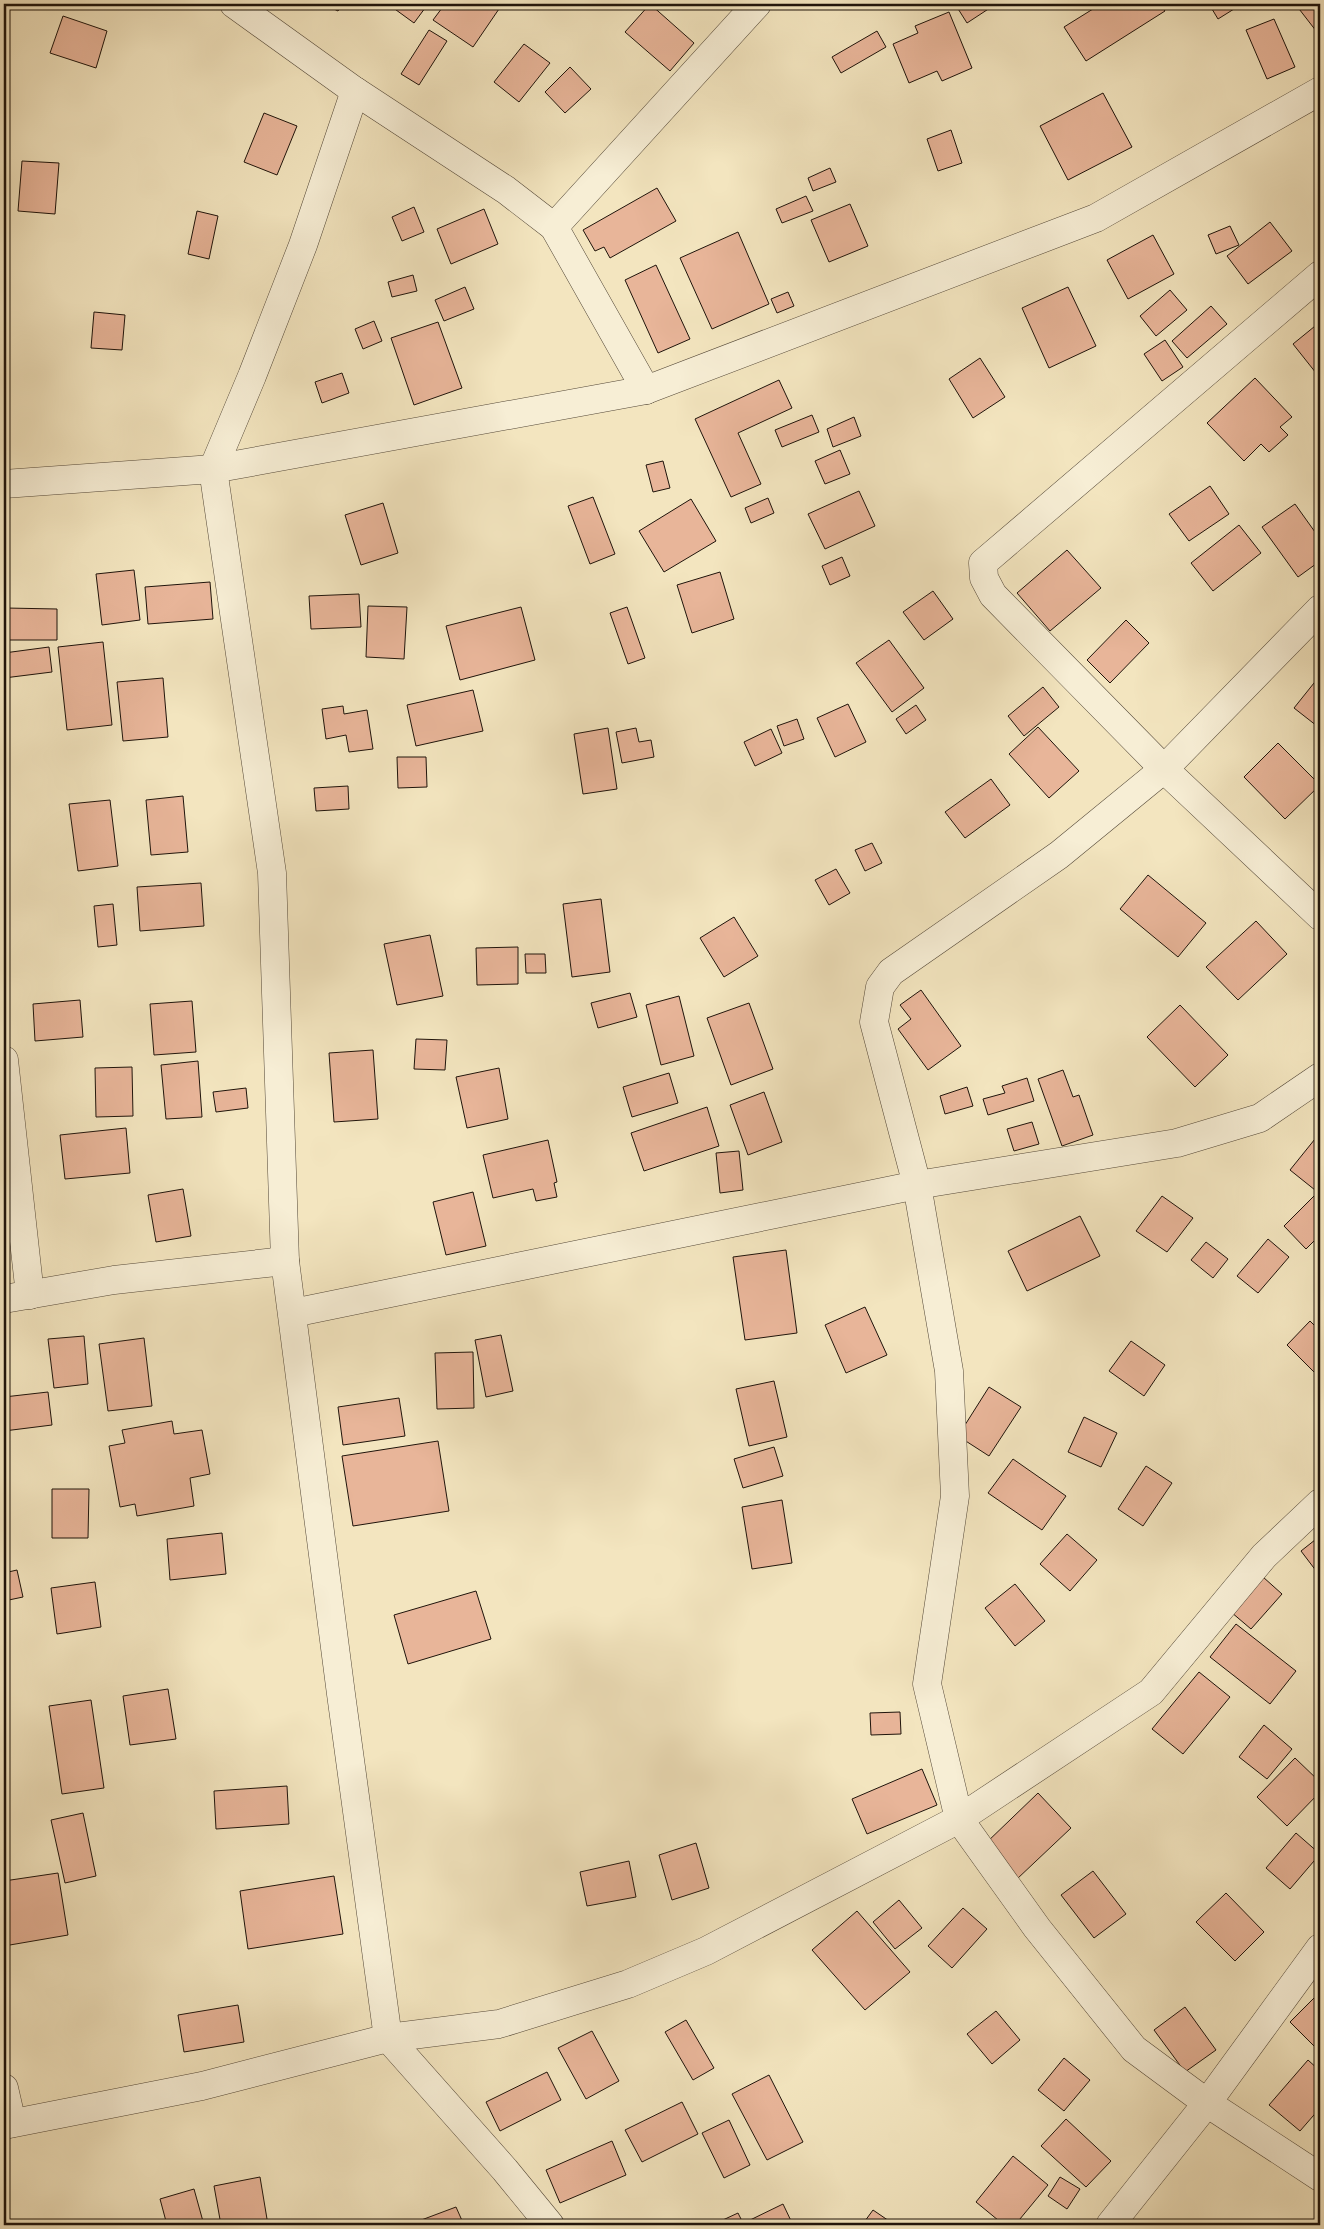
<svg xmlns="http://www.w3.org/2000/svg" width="1324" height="2229" font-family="'Libre Caslon Text',serif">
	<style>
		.building { fill: #e8b599; stroke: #1f140b }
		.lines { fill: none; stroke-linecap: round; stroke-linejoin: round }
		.street-casing { stroke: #544838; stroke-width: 29 }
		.street { stroke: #f7eed5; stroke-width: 28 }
	</style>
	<rect width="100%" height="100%" fill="#f3e5bf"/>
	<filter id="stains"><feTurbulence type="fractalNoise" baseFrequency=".004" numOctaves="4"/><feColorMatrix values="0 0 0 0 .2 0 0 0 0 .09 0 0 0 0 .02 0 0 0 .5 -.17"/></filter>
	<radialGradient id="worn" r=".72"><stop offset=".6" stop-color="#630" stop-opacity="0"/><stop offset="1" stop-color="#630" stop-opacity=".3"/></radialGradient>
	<g class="building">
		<path d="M 324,4 L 343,4 L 338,11 Z"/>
		<path d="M 394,4 L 428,4 L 414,23 L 392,7 Z"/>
		<path d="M 445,4 L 497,4 L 501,6 L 473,47 L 433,20 Z"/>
		<path d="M 650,4 L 694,43 L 670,71 L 625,32 Z"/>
		<path d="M 955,4 L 996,4 L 967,23 Z"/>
		<path d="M 1101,4 L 1160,4 L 1165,11 L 1086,61 L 1064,27 Z"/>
		<path d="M 1209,4 L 1242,4 L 1218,19 Z"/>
		<path d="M 1298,4 L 1314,4 L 1320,12 L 1320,36 L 1296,5 Z"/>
		<path d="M 949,12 L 972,68 L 942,81 L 937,71 L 909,83 L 893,44 L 918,33 L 915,26 Z"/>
		<path d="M 63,16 L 107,31 L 96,68 L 50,53 Z"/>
		<path d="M 1274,19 L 1295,67 L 1267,79 L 1246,30 Z"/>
		<path d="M 429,30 L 447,41 L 419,85 L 401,74 Z"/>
		<path d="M 877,31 L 886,47 L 841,73 L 832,57 Z"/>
		<path d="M 524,44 L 550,63 L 519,102 L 494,82 Z"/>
		<path d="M 570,67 L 591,89 L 565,113 L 545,92 Z"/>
		<path d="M 1103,93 L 1132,147 L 1068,180 L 1040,126 Z"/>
		<path d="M 264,113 L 297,126 L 277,175 L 244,162 Z"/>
		<path d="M 951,130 L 962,163 L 938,171 L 927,139 Z"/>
		<path d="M 22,161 L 59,163 L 55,214 L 18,211 Z"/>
		<path d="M 830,168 L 836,182 L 813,191 L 808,178 Z"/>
		<path d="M 657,188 L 676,221 L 610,258 L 604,247 L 595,251 L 583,230 Z"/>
		<path d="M 806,196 L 813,211 L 782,223 L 776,209 Z"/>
		<path d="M 850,204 L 868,246 L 829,262 L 811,220 Z"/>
		<path d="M 414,207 L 424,232 L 402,241 L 392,217 Z"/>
		<path d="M 484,209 L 498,244 L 451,264 L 437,229 Z"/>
		<path d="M 197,211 L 218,216 L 209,259 L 188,254 Z"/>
		<path d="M 1270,222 L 1292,251 L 1248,284 L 1227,256 Z"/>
		<path d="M 1230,226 L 1239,245 L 1216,254 L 1208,235 Z"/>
		<path d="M 738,232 L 769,304 L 712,329 L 680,258 Z"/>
		<path d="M 1153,235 L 1174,274 L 1128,299 L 1107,260 Z"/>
		<path d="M 656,265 L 690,339 L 658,353 L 625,280 Z"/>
		<path d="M 413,275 L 417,291 L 392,297 L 388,282 Z"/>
		<path d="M 465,287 L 474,309 L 444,321 L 435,300 Z"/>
		<path d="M 1068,287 L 1096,346 L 1049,368 L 1022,308 Z"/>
		<path d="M 1170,290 L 1187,310 L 1156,336 L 1140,316 Z"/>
		<path d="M 788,292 L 794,306 L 777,313 L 771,299 Z"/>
		<path d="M 1211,306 L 1227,324 L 1187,358 L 1172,341 Z"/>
		<path d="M 94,312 L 125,315 L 122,350 L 91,348 Z"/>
		<path d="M 374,321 L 382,341 L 363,349 L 355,329 Z"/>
		<path d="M 438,322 L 462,388 L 414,405 L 391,338 Z"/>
		<path d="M 1320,322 L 1320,378 L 1293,344 Z"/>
		<path d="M 1165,340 L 1183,367 L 1162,381 L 1144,354 Z"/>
		<path d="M 980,358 L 1005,397 L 973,418 L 949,379 Z"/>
		<path d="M 342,373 L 349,393 L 322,403 L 315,382 Z"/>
		<path d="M 1255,378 L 1292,417 L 1280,427 L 1288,435 L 1269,452 L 1261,444 L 1244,461 L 1207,423 Z"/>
		<path d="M 779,380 L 792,408 L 738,433 L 761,484 L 731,497 L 695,419 Z"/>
		<path d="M 812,415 L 819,432 L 782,447 L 775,430 Z"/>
		<path d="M 854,417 L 861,436 L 833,447 L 827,429 Z"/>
		<path d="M 840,450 L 850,474 L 825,484 L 815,461 Z"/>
		<path d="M 663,461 L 670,488 L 653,492 L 646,465 Z"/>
		<path d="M 1210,486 L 1229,514 L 1189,541 L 1169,514 Z"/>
		<path d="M 859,491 L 875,526 L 825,549 L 808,514 Z"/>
		<path d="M 593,497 L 615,554 L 590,564 L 568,506 Z"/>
		<path d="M 768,498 L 774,513 L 751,523 L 745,508 Z"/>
		<path d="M 691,499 L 716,541 L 664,572 L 639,531 Z"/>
		<path d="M 383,503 L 398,553 L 361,565 L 345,515 Z"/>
		<path d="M 1295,504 L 1320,539 L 1320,561 L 1298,577 L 1262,527 Z"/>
		<path d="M 1239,525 L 1261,553 L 1213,591 L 1191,563 Z"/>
		<path d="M 1067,550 L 1101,588 L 1050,631 L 1017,593 Z"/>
		<path d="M 842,557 L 850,576 L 830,585 L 822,566 Z"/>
		<path d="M 134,570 L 140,620 L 102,625 L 96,574 Z"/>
		<path d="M 720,572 L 734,619 L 692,633 L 677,585 Z"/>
		<path d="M 210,582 L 213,619 L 148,624 L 145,587 Z"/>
		<path d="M 933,591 L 953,619 L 924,640 L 903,612 Z"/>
		<path d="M 359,594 L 361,627 L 311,629 L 309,596 Z"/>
		<path d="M 368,606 L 407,607 L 404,659 L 366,657 Z"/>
		<path d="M 521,607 L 535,660 L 460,680 L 446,626 Z"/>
		<path d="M 627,607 L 645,658 L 628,664 L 610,613 Z"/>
		<path d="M 6,608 L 57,609 L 57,640 L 6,640 Z"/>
		<path d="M 1126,620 L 1149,643 L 1110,683 L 1087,660 Z"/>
		<path d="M 889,640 L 924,688 L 892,712 L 856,663 Z"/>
		<path d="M 103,642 L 112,725 L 67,730 L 58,647 Z"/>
		<path d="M 49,647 L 52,672 L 4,678 L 4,653 Z"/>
		<path d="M 163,678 L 168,737 L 123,741 L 117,682 Z"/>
		<path d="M 1318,678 L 1320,680 L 1320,722 L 1317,726 L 1294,708 Z"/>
		<path d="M 1043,687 L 1059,707 L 1024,736 L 1008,716 Z"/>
		<path d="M 473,690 L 483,731 L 416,746 L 407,705 Z"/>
		<path d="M 848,704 L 866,742 L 835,757 L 817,718 Z"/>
		<path d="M 916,705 L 926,720 L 906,734 L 896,719 Z"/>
		<path d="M 343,706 L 344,714 L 367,710 L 373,749 L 349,752 L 346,735 L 326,739 L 322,709 Z"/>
		<path d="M 797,719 L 804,739 L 784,746 L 777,726 Z"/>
		<path d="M 1038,727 L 1079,771 L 1049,798 L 1009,754 Z"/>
		<path d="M 608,728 L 617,789 L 583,794 L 574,734 Z"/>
		<path d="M 636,728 L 639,742 L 651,740 L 654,757 L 622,763 L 616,732 Z"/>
		<path d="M 771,729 L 782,753 L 755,766 L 744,742 Z"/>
		<path d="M 1278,743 L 1320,785 L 1285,819 L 1244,777 Z"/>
		<path d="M 397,757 L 426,757 L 427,787 L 398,788 Z"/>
		<path d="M 991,779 L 1010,805 L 965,838 L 945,812 Z"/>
		<path d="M 348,786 L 349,809 L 316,811 L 314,788 Z"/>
		<path d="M 183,796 L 188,852 L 151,855 L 146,800 Z"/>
		<path d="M 110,800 L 118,866 L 78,871 L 69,804 Z"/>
		<path d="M 872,843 L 882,863 L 865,871 L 855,850 Z"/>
		<path d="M 836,869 L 850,893 L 829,905 L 815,880 Z"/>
		<path d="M 1148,875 L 1206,923 L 1178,957 L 1120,909 Z"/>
		<path d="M 201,883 L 204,926 L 140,931 L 137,887 Z"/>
		<path d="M 601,899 L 610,972 L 572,977 L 563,904 Z"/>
		<path d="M 113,904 L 117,945 L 98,947 L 94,906 Z"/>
		<path d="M 734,917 L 758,956 L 724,977 L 700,938 Z"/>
		<path d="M 1256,921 L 1287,954 L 1238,1000 L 1206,967 Z"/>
		<path d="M 430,935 L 443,996 L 397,1005 L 384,944 Z"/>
		<path d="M 518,947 L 518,984 L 477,985 L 476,948 Z"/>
		<path d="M 525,954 L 545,954 L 546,973 L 526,973 Z"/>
		<path d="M 921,990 L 961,1046 L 928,1070 L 898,1029 L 911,1019 L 900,1005 Z"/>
		<path d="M 630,993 L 637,1017 L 598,1028 L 591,1003 Z"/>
		<path d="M 679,996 L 694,1056 L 661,1065 L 646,1005 Z"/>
		<path d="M 80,1000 L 83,1037 L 35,1041 L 33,1004 Z"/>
		<path d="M 192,1001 L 196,1052 L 154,1055 L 150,1004 Z"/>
		<path d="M 749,1003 L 773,1069 L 731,1085 L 707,1018 Z"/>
		<path d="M 1180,1005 L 1228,1055 L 1195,1087 L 1147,1037 Z"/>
		<path d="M 416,1039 L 447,1040 L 445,1070 L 414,1069 Z"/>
		<path d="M 373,1050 L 378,1119 L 334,1122 L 329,1053 Z"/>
		<path d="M 198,1061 L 202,1117 L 166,1119 L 161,1065 Z"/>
		<path d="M 132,1067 L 133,1116 L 96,1117 L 95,1068 Z"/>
		<path d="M 499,1068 L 508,1119 L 467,1128 L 456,1077 Z"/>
		<path d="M 1063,1070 L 1073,1097 L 1079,1095 L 1093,1135 L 1062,1146 L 1038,1079 Z"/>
		<path d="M 669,1073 L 678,1103 L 632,1117 L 623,1087 Z"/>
		<path d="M 1027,1078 L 1034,1101 L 988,1115 L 983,1099 L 1005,1093 L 1002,1086 Z"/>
		<path d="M 967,1087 L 973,1106 L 945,1114 L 940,1096 Z"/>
		<path d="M 246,1088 L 248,1108 L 216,1112 L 213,1092 Z"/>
		<path d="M 764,1092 L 782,1142 L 748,1155 L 730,1105 Z"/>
		<path d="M 707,1107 L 719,1146 L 644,1171 L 631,1133 Z"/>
		<path d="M 1032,1122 L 1039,1144 L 1014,1151 L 1007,1129 Z"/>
		<path d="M 126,1128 L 130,1173 L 65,1179 L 60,1135 Z"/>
		<path d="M 1319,1134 L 1320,1134 L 1320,1194 L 1290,1170 Z"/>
		<path d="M 548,1140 L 557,1182 L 554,1183 L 557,1197 L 536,1201 L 533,1189 L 493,1198 L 483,1155 Z"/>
		<path d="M 739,1151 L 743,1190 L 720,1193 L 716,1153 Z"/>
		<path d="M 183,1189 L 191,1236 L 156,1242 L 148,1195 Z"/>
		<path d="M 473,1192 L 486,1246 L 446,1255 L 433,1202 Z"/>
		<path d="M 1315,1195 L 1320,1200 L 1320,1235 L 1306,1249 L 1284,1226 Z"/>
		<path d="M 1162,1196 L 1193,1218 L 1167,1252 L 1136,1231 Z"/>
		<path d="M 1080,1216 L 1100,1256 L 1027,1291 L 1008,1251 Z"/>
		<path d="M 1268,1239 L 1289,1257 L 1258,1293 L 1237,1276 Z"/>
		<path d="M 1206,1242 L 1228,1259 L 1213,1278 L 1191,1260 Z"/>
		<path d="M 786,1250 L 797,1333 L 745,1340 L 733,1257 Z"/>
		<path d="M 865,1307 L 887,1355 L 846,1373 L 825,1325 Z"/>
		<path d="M 1310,1321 L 1320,1331 L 1320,1367 L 1315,1373 L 1287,1345 Z"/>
		<path d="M 501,1335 L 513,1391 L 486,1397 L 475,1340 Z"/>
		<path d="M 84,1336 L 88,1384 L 54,1388 L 48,1339 Z"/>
		<path d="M 144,1338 L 152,1406 L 108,1411 L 99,1344 Z"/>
		<path d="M 1131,1341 L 1165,1365 L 1144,1396 L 1109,1371 Z"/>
		<path d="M 473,1352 L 474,1408 L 437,1409 L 435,1353 Z"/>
		<path d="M 774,1381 L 787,1437 L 749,1446 L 736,1389 Z"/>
		<path d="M 989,1387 L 1021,1407 L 989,1456 L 958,1436 Z"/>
		<path d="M 48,1392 L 52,1425 L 4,1431 L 4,1397 Z"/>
		<path d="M 399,1398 L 405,1436 L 343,1445 L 338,1407 Z"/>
		<path d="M 1084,1417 L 1117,1433 L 1101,1467 L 1068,1452 Z"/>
		<path d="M 172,1421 L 174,1434 L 202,1430 L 210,1474 L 190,1478 L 194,1506 L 137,1516 L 135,1504 L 120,1507 L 109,1446 L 125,1443 L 122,1430 Z"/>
		<path d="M 438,1441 L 449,1511 L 353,1526 L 342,1456 Z"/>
		<path d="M 774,1447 L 783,1476 L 743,1488 L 734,1459 Z"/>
		<path d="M 1013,1459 L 1066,1496 L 1042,1530 L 988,1493 Z"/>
		<path d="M 1146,1466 L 1172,1483 L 1143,1526 L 1118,1509 Z"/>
		<path d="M 52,1489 L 89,1489 L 88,1538 L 52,1538 Z"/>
		<path d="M 782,1500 L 792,1563 L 752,1569 L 742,1507 Z"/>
		<path d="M 222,1533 L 226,1574 L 170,1580 L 167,1539 Z"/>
		<path d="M 1067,1534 L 1097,1560 L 1070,1591 L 1040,1564 Z"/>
		<path d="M 1320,1536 L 1320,1576 L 1301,1551 Z"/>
		<path d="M 17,1570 L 23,1597 L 4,1601 L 4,1573 Z"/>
		<path d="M 1263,1577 L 1282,1594 L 1251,1629 L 1231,1612 Z"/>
		<path d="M 95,1582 L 101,1627 L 57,1634 L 51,1588 Z"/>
		<path d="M 1015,1584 L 1045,1621 L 1015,1646 L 985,1608 Z"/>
		<path d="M 476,1591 L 491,1639 L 408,1664 L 394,1615 Z"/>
		<path d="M 1236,1624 L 1296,1671 L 1270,1704 L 1210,1657 Z"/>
		<path d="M 1199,1672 L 1230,1697 L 1183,1754 L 1152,1729 Z"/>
		<path d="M 168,1689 L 176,1739 L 130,1745 L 123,1696 Z"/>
		<path d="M 91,1700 L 104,1788 L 62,1794 L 49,1706 Z"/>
		<path d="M 900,1712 L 901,1734 L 871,1735 L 870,1713 Z"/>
		<path d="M 1264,1725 L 1292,1749 L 1267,1779 L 1239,1757 Z"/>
		<path d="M 1295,1758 L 1320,1782 L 1320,1792 L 1287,1826 L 1257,1797 Z"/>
		<path d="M 922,1769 L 937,1805 L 867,1834 L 852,1799 Z"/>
		<path d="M 287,1786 L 289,1824 L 216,1829 L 214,1791 Z"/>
		<path d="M 1038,1793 L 1071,1828 L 1017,1879 L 985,1844 Z"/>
		<path d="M 83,1813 L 96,1876 L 65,1883 L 51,1820 Z"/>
		<path d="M 1296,1833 L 1320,1854 L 1290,1889 L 1266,1868 Z"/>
		<path d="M 696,1843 L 709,1888 L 672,1900 L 659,1855 Z"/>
		<path d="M 629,1861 L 636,1897 L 587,1906 L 580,1872 Z"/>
		<path d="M 1093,1871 L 1126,1914 L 1094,1938 L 1061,1895 Z"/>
		<path d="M 58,1873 L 68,1935 L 4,1946 L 4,1881 Z"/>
		<path d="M 334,1876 L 343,1934 L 248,1949 L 240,1891 Z"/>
		<path d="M 1226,1893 L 1264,1932 L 1235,1961 L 1196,1922 Z"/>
		<path d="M 899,1900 L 922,1928 L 895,1949 L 873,1922 Z"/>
		<path d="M 963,1908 L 987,1929 L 952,1968 L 928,1946 Z"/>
		<path d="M 857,1911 L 910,1972 L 865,2010 L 812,1950 Z"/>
		<path d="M 1320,1992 L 1320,2043 L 1316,2048 L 1290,2022 Z"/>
		<path d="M 238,2005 L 244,2042 L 184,2052 L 178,2015 Z"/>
		<path d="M 1185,2007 L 1216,2050 L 1185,2072 L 1154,2030 Z"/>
		<path d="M 996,2011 L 1020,2040 L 992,2064 L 967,2034 Z"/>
		<path d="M 686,2020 L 714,2068 L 693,2080 L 665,2032 Z"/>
		<path d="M 592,2031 L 619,2081 L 586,2099 L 558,2048 Z"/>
		<path d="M 1064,2058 L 1090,2080 L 1064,2111 L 1038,2090 Z"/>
		<path d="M 1308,2060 L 1320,2071 L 1320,2108 L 1300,2131 L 1269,2105 Z"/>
		<path d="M 547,2072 L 561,2100 L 500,2131 L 486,2102 Z"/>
		<path d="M 769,2075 L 803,2142 L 767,2160 L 732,2094 Z"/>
		<path d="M 682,2102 L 698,2134 L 642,2162 L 625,2130 Z"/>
		<path d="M 1066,2119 L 1111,2161 L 1086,2187 L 1041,2146 Z"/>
		<path d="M 729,2120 L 750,2165 L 724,2178 L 702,2133 Z"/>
		<path d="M 612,2141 L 626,2175 L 560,2203 L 546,2170 Z"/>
		<path d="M 1013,2156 L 1048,2185 L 1015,2225 L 1004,2225 L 976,2202 Z"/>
		<path d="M 260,2177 L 268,2225 L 221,2225 L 214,2186 Z"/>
		<path d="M 1060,2177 L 1080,2189 L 1067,2209 L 1048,2196 Z"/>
		<path d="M 194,2189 L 204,2225 L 167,2225 L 160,2199 Z"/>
		<path d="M 783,2204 L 793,2225 L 748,2225 L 746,2222 Z"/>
		<path d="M 456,2207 L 464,2225 L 408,2225 Z"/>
		<path d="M 873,2210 L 895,2225 L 862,2225 Z"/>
		<path d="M 738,2213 L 744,2225 L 712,2225 Z"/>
	</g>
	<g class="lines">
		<g class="street-casing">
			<g id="street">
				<path d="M 234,4 L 355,91 L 506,190 L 554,227 L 646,390"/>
				<path d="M 355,91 L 303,245 L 252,376 L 213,469 L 272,873 L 285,1261 L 341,1694 L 388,2038 L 505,2170 L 550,2225"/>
				<path d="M 554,227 L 757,4"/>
				<path d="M 1320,275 L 983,563 L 984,578 L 993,595 L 1164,769 L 1320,916"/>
				<path d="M 4,484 L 213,469 L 646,390 L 1096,218 L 1320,91"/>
				<path d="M 1320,609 L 1164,769 L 1059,855 L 891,972 L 880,987 L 874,1022 L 917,1185 L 949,1371 L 955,1496 L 927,1684 L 959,1819 L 1037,1928 L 1134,2049 L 1207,2103 L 1320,2177"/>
				<path d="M 4,1060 L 30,1295"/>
				<path d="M 4,1299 L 114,1280 L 285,1261"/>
				<path d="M 293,1313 L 917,1185 L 1177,1143 L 1260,1118 L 1320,1077"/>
				<path d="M 4,2088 L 12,2123"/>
				<path d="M 4,2125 L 202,2086 L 388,2038 L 499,2024 L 628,1984 L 706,1951 L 959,1819 L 1151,1692 L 1264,1556 L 1320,1503"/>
				<path d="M 1110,2225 L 1207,2103 L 1320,1948"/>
			</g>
		</g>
		<use href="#street" class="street"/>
	</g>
	<rect width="1324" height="2229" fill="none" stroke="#f3e5bf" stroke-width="20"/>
	<rect x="5" y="5" width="1314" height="2219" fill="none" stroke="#1f140b" stroke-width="2.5"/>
	<rect x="10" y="10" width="1304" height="2209" fill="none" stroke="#1f140b"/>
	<rect width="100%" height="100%" filter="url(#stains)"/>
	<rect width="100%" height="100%" fill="url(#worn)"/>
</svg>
